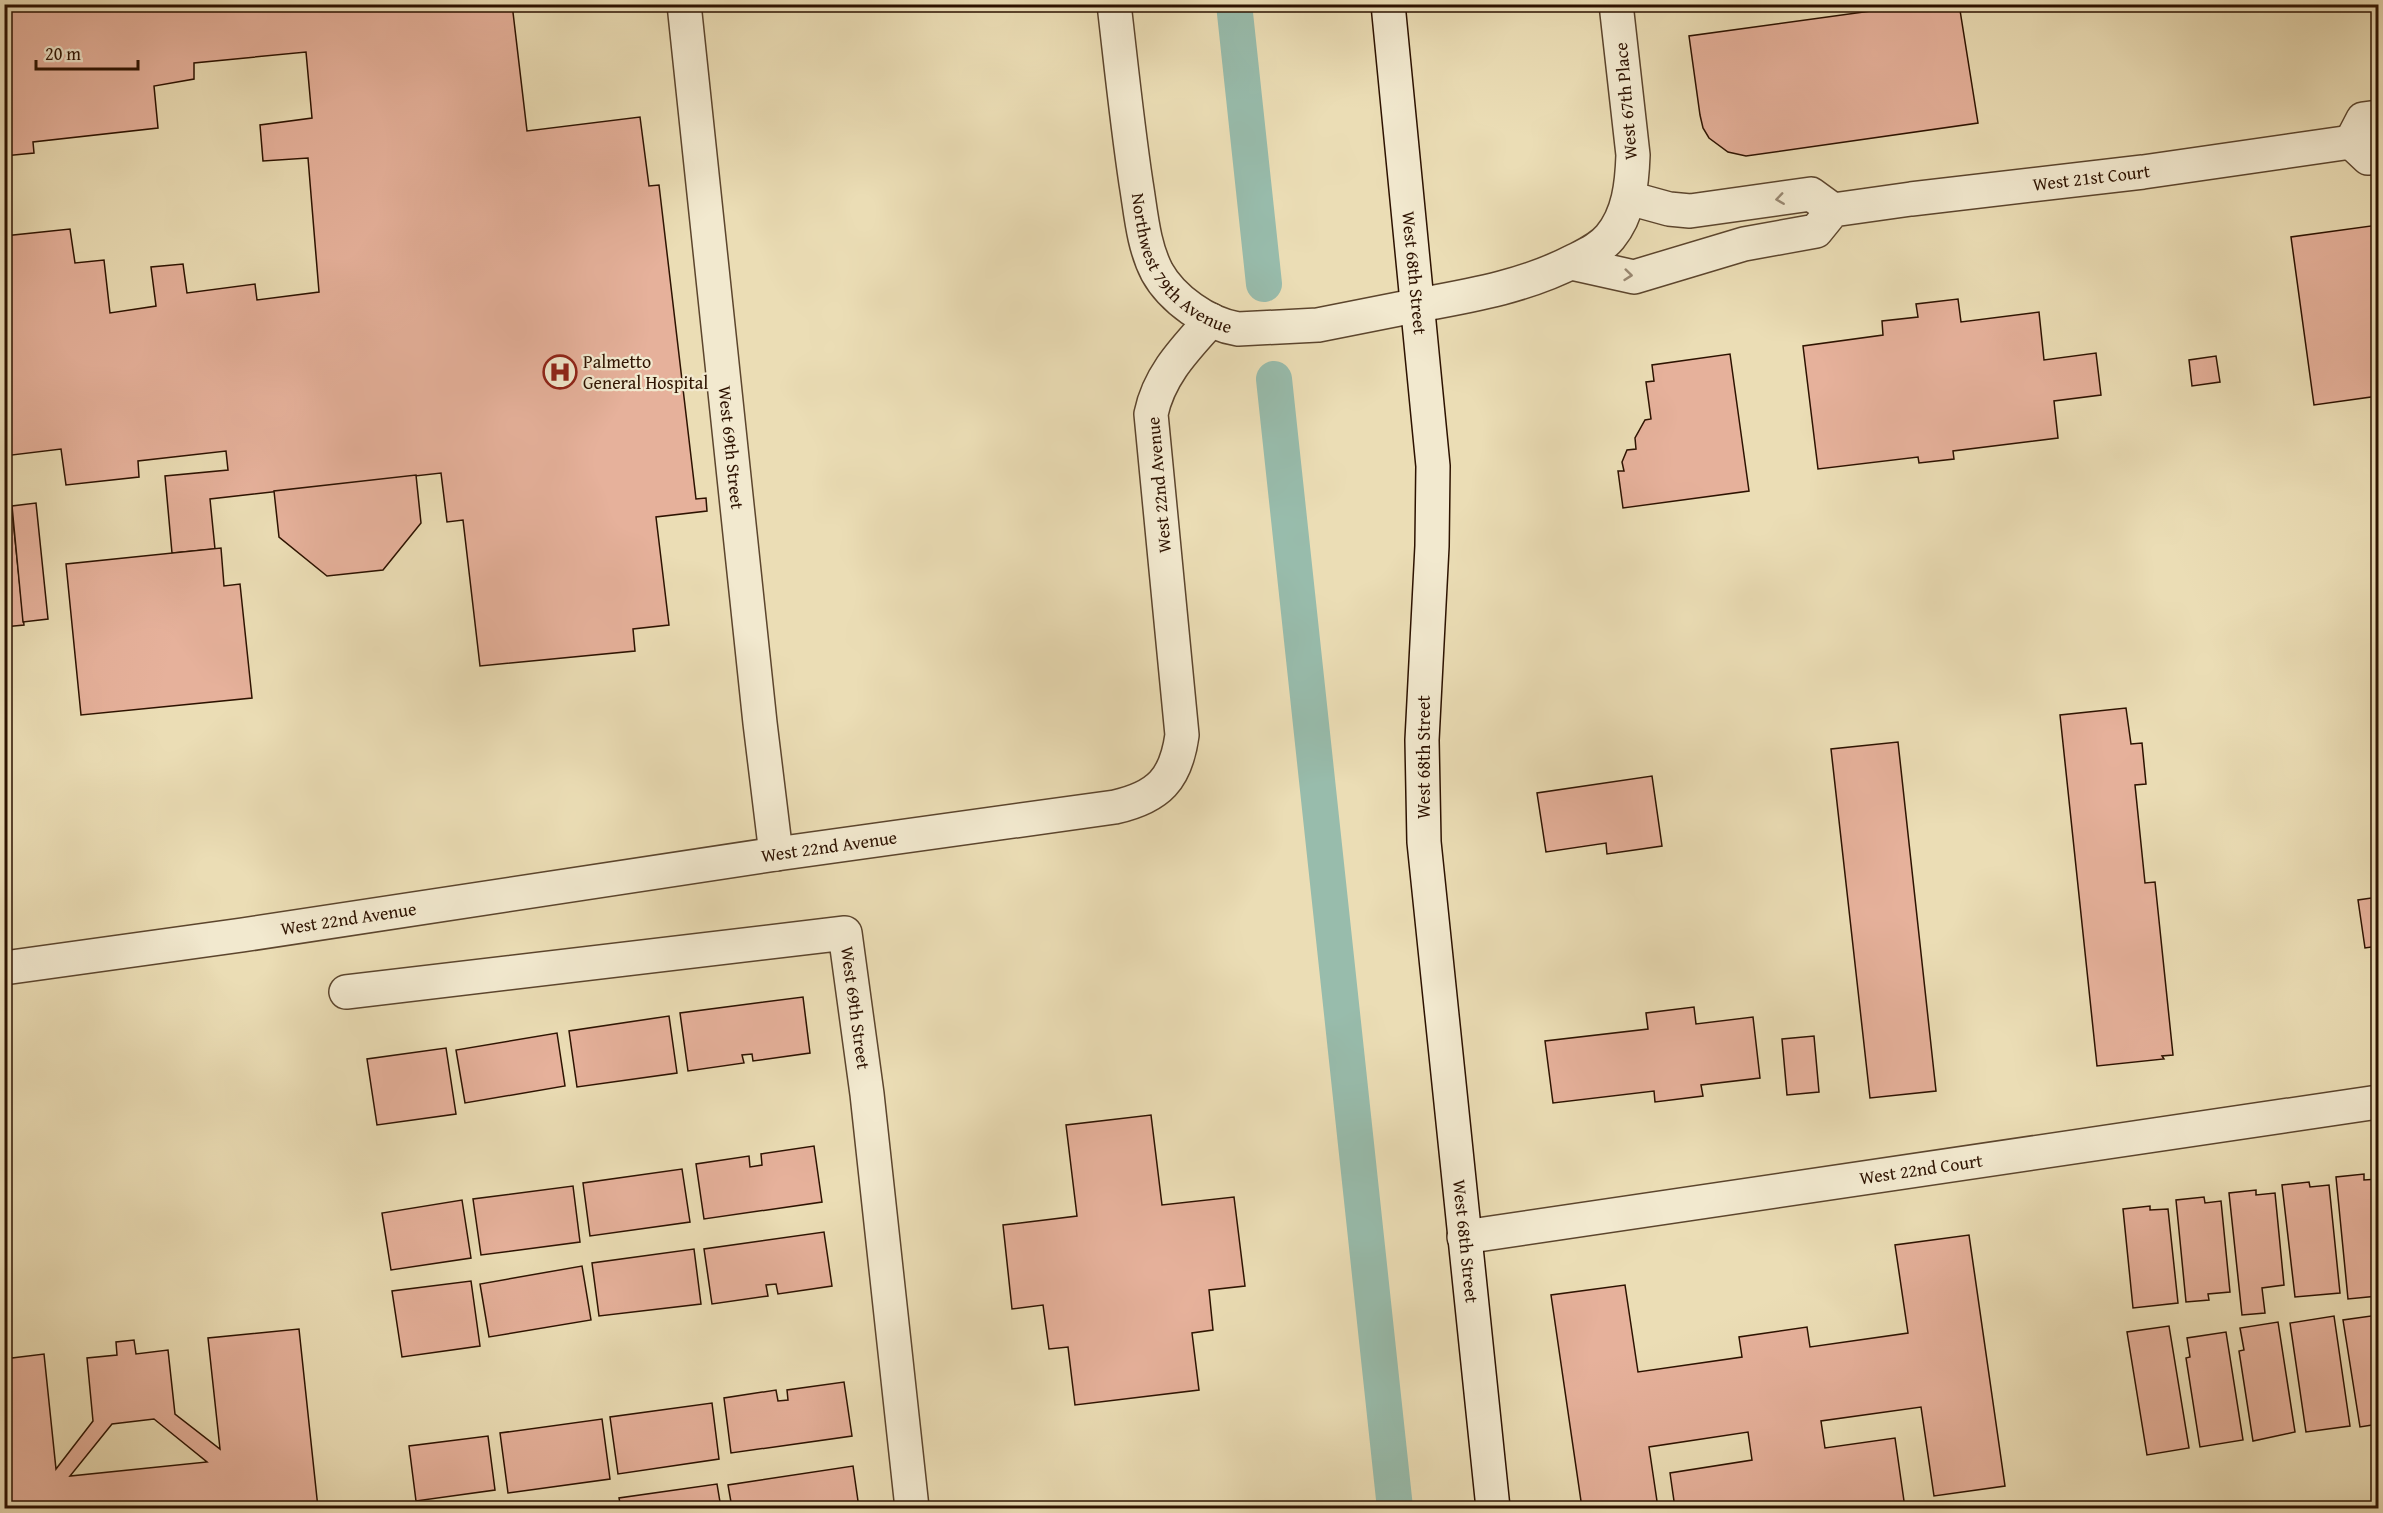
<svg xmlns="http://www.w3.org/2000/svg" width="2383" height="1513" font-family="'Gentium Book Plus',serif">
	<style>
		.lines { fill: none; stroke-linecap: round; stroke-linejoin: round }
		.canal { stroke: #98bcac; stroke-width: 36 }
		.building { fill: #e6b19b; stroke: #2d1200; stroke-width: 1.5; fill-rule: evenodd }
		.minor-casing { stroke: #5c452d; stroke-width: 36 }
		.tertiary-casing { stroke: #5c452d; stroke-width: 36 }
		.secondary-casing { stroke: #2d1200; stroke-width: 36 }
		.minor { stroke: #f2e9cf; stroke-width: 33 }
		.tertiary { stroke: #f2e9cf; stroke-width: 33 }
		.secondary { stroke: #f2e9cf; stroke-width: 33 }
		.oneway { stroke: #998872 }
		.labels { text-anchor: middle; stroke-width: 4.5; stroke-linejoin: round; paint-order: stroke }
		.street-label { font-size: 18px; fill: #2d1200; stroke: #f2e9cf }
		.poi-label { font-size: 18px; fill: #2d1200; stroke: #f2e9cf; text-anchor: start }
	</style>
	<rect width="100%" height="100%" fill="#ebddb5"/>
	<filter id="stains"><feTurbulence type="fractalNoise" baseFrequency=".00333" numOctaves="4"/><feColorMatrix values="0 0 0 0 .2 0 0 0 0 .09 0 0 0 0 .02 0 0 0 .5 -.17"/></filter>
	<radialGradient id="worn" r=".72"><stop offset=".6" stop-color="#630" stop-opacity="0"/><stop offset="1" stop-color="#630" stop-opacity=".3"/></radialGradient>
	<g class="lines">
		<g class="canal">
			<path d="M 1234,4 L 1264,284"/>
			<path d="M 1274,379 L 1395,1508"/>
		</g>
	</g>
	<g class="building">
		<path d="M 4,4 L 512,4 L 527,131 L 640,117 L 649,186 L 659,185 L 696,499 L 706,498 L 707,511 L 656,517 L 669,625 L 633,629 L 635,651 L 480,666 L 463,520 L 447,522 L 441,473 L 210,499 L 215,549 L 172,553 L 165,476 L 228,470 L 226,451 L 138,461 L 139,477 L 66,485 L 61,449 L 4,456 L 4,236 L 70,229 L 75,263 L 104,260 L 110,313 L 156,306 L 151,267 L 183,264 L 187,293 L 255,284 L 257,300 L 319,292 L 308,158 L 263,161 L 260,125 L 312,118 L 306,52 L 194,63 L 194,79 L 154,86 L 158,128 L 33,142 L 34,153 L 4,156 Z"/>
		<path d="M 1922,4 L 1959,4 L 1978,123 L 1746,156 L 1728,152 L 1709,138 L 1703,128 L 1700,115 L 1689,36 Z"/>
		<path d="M 2378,225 L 2378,396 L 2314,405 L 2291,237 Z"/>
		<path d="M 1958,299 L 1961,322 L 2039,312 L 2044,360 L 2096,353 L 2101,395 L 2054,401 L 2058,438 L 1953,451 L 1954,459 L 1919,463 L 1918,457 L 1818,469 L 1803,346 L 1883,335 L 1882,321 L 1918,317 L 1916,304 Z"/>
		<path d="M 1730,354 L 1749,491 L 1623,508 L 1618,471 L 1624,471 L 1622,462 L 1627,450 L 1636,449 L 1635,438 L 1645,420 L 1651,419 L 1646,382 L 1654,381 L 1652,365 Z"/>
		<path d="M 2216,356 L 2220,382 L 2192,386 L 2189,360 Z"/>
		<path d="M 416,475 L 421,523 L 383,570 L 327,576 L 279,537 L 274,491 Z"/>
		<path d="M 11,501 L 24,625 L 4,627 L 4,502 Z"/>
		<path d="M 36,503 L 48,619 L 23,622 L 12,506 Z"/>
		<path d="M 221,548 L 224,586 L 240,584 L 252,698 L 81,715 L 66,564 Z"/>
		<path d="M 2126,708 L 2131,744 L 2142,743 L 2146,784 L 2135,785 L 2145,883 L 2155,882 L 2173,1055 L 2162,1056 L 2164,1059 L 2097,1066 L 2060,715 Z"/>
		<path d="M 1898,742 L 1936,1091 L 1870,1098 L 1831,749 Z"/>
		<path d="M 1652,776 L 1662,846 L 1607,854 L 1606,843 L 1546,852 L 1537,793 Z"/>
		<path d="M 2378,897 L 2378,946 L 2365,948 L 2358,900 Z"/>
		<path d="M 803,997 L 810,1053 L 753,1061 L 752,1054 L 742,1055 L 744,1063 L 688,1071 L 680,1013 Z"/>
		<path d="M 1694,1007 L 1696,1024 L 1753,1017 L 1760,1078 L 1701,1085 L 1703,1096 L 1655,1102 L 1654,1091 L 1553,1103 L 1545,1041 L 1648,1029 L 1646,1013 Z"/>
		<path d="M 669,1016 L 677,1073 L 577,1087 L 569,1031 Z"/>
		<path d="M 557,1033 L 565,1086 L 465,1103 L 456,1050 Z"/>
		<path d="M 1814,1036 L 1819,1092 L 1787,1095 L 1782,1039 Z"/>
		<path d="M 446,1048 L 456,1114 L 377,1125 L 367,1059 Z"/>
		<path d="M 1151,1115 L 1162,1205 L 1234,1197 L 1245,1286 L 1209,1290 L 1213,1330 L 1192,1333 L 1199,1390 L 1075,1405 L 1068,1347 L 1049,1349 L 1043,1305 L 1012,1309 L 1003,1225 L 1077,1216 L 1066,1125 Z"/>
		<path d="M 814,1146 L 822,1202 L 704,1219 L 696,1164 L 749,1156 L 750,1167 L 762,1165 L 761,1154 Z"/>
		<path d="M 682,1169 L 690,1222 L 590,1236 L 583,1183 Z"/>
		<path d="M 2364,1174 L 2364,1180 L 2378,1179 L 2378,1296 L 2348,1299 L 2336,1177 Z"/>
		<path d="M 2309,1182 L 2310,1187 L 2329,1185 L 2340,1293 L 2295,1297 L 2282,1185 Z"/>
		<path d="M 573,1186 L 580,1242 L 481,1255 L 473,1199 Z"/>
		<path d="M 2256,1190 L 2256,1195 L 2275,1193 L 2284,1285 L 2262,1288 L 2265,1313 L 2242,1315 L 2229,1193 Z"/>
		<path d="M 2204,1197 L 2205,1203 L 2221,1201 L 2230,1292 L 2208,1294 L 2209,1300 L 2186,1302 L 2176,1200 Z"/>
		<path d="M 462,1200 L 471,1258 L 391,1270 L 382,1213 Z"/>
		<path d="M 2150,1206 L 2150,1210 L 2168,1209 L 2178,1303 L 2133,1308 L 2123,1209 Z"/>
		<path d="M 824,1232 L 832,1286 L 778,1294 L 776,1284 L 766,1285 L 768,1296 L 712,1304 L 704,1249 Z"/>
		<path d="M 1969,1235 L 2005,1486 L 1934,1496 L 1921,1407 L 1821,1421 L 1825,1448 L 1895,1438 L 1905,1508 L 1675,1508 L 1670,1473 L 1752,1460 L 1748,1432 L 1649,1447 L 1658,1508 L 1582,1508 L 1551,1295 L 1625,1285 L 1638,1372 L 1742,1357 L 1739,1337 L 1807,1327 L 1810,1347 L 1908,1333 L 1895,1245 Z"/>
		<path d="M 694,1249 L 701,1304 L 599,1316 L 592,1263 Z"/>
		<path d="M 582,1266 L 591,1320 L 489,1337 L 480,1284 Z"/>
		<path d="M 471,1281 L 480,1346 L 402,1357 L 392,1291 Z"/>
		<path d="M 2378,1315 L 2378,1424 L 2360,1427 L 2343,1320 Z"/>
		<path d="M 2334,1316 L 2350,1426 L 2306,1432 L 2290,1323 Z"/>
		<path d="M 2278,1322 L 2295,1432 L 2253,1441 L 2239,1351 L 2244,1350 L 2240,1328 Z"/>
		<path d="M 2169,1326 L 2189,1448 L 2147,1455 L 2127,1332 Z"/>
		<path d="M 299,1329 L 318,1508 L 4,1508 L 4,1359 L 44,1354 L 56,1469 L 93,1421 L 87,1358 L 117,1355 L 116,1342 L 134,1340 L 136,1354 L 168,1350 L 175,1414 L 220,1449 L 208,1338 ZM 154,1419 L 207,1462 L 70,1476 L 112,1424 Z"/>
		<path d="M 2226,1332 L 2243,1440 L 2200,1447 L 2186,1358 L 2190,1357 L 2187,1338 Z"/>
		<path d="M 844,1382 L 852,1436 L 731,1453 L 724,1398 L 776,1390 L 778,1401 L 788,1400 L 787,1390 Z"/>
		<path d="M 712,1403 L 719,1459 L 618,1474 L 610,1417 Z"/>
		<path d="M 602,1419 L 610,1479 L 508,1493 L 500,1433 Z"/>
		<path d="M 488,1436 L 495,1490 L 416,1501 L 409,1446 Z"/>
		<path d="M 853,1466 L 859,1508 L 732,1508 L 728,1485 Z"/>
		<path d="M 717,1484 L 721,1508 L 621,1508 L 619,1498 Z"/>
		<path d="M 606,1502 L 607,1508 L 551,1508 Z"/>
	</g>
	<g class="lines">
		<g class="minor-casing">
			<g id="minor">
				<path id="s1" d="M 684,4 L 760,723 L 776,854"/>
				<path id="s2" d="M 1114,4 C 1121,64 1127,123 1136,183 C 1141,213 1143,245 1157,272 C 1172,299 1207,324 1238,329 L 1318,325 L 1419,305"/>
				<path id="s3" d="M 4,968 L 242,935 L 776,854 L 1115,807 C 1159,797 1176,779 1182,735 L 1151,414 C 1159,375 1185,349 1211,320"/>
				<path id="s4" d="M 346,992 L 845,933 L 867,1094 L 912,1508"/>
				<path id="s5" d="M 1464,1237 L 2378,1102"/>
			</g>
		</g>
		<g class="tertiary-casing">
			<g id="tertiary">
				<path d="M 2351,142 L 2363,119 L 2378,117"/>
				<path d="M 2351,142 L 2368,158 L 2378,156"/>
				<path d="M 1629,198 L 1669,209 L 1690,211 L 1811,194 L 1833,210"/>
				<path id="s6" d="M 1571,263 L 1634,277 L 1744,244 L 1816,231 L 1833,210 L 1911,199 L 2143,172 L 2351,142"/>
				<path d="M 1419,305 C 1474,295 1526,286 1576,260 C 1588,254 1601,248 1610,237 C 1629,214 1632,184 1633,155 L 1616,4"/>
			</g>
		</g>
		<g class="secondary-casing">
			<g id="secondary">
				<path id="s7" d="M 1388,4 L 1433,466 L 1432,546 L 1422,740 L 1424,842 L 1493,1508"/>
			</g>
		</g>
		<use href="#minor" class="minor"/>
		<use href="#tertiary" class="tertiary"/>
		<use href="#secondary" class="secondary"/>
	</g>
	<defs><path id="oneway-chevron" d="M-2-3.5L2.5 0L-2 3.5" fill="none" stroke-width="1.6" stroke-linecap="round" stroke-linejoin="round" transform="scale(1.5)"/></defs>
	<g class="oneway">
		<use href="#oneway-chevron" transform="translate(1780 199) rotate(172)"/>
		<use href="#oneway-chevron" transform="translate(1628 275) rotate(6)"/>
	</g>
	<defs>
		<g id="hospital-ring" transform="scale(1.725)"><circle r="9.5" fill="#f2e9cf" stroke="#8f2418" stroke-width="1.5"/><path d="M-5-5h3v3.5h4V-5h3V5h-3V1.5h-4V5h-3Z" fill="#8f2418"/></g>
	</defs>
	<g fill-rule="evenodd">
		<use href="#hospital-ring" x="560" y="372"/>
	</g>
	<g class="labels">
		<g class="street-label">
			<text transform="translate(1626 101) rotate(-95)" y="6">West 67th Place</text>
			<text dy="6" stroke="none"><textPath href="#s6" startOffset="540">West 21st Court</textPath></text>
			<text dy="6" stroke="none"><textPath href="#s2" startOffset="279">Northwest 79th Avenue</textPath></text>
			<text dy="6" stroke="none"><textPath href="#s7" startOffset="270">West 68th Street</textPath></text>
			<text dy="6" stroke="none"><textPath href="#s1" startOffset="446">West 69th Street</textPath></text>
			<text transform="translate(1159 485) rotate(-95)" y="6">West 22nd Avenue</text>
			<text transform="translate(1424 757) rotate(-90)" y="6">West 68th Street</text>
			<text dy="6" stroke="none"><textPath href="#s3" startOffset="834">West 22nd Avenue</textPath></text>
			<text dy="6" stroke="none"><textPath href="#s3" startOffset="348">West 22nd Avenue</textPath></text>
			<text dy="6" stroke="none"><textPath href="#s4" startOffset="578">West 69th Street</textPath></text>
			<text dy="6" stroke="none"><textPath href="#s5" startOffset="462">West 22nd Court</textPath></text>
			<text dy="6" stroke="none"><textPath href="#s7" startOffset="1242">West 68th Street</textPath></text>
		</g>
		<g class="poi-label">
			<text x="583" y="368">Palmetto<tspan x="583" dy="21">General Hospital</tspan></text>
		</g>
	</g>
	<rect width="2383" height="1513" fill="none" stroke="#ebddb5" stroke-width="24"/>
	<rect x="6" y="6" width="2371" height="1501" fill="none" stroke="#2d1200" stroke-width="3"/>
	<rect x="12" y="12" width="2359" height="1489" fill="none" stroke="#2d1200" stroke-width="1.5"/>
	<path d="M36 60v9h102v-9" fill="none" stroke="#2d1200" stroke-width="3"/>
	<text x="45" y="60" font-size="18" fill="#2d1200" stroke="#f2e9cf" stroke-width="4.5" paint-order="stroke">20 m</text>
	<rect width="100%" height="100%" filter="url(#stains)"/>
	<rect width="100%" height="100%" fill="url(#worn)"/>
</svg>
